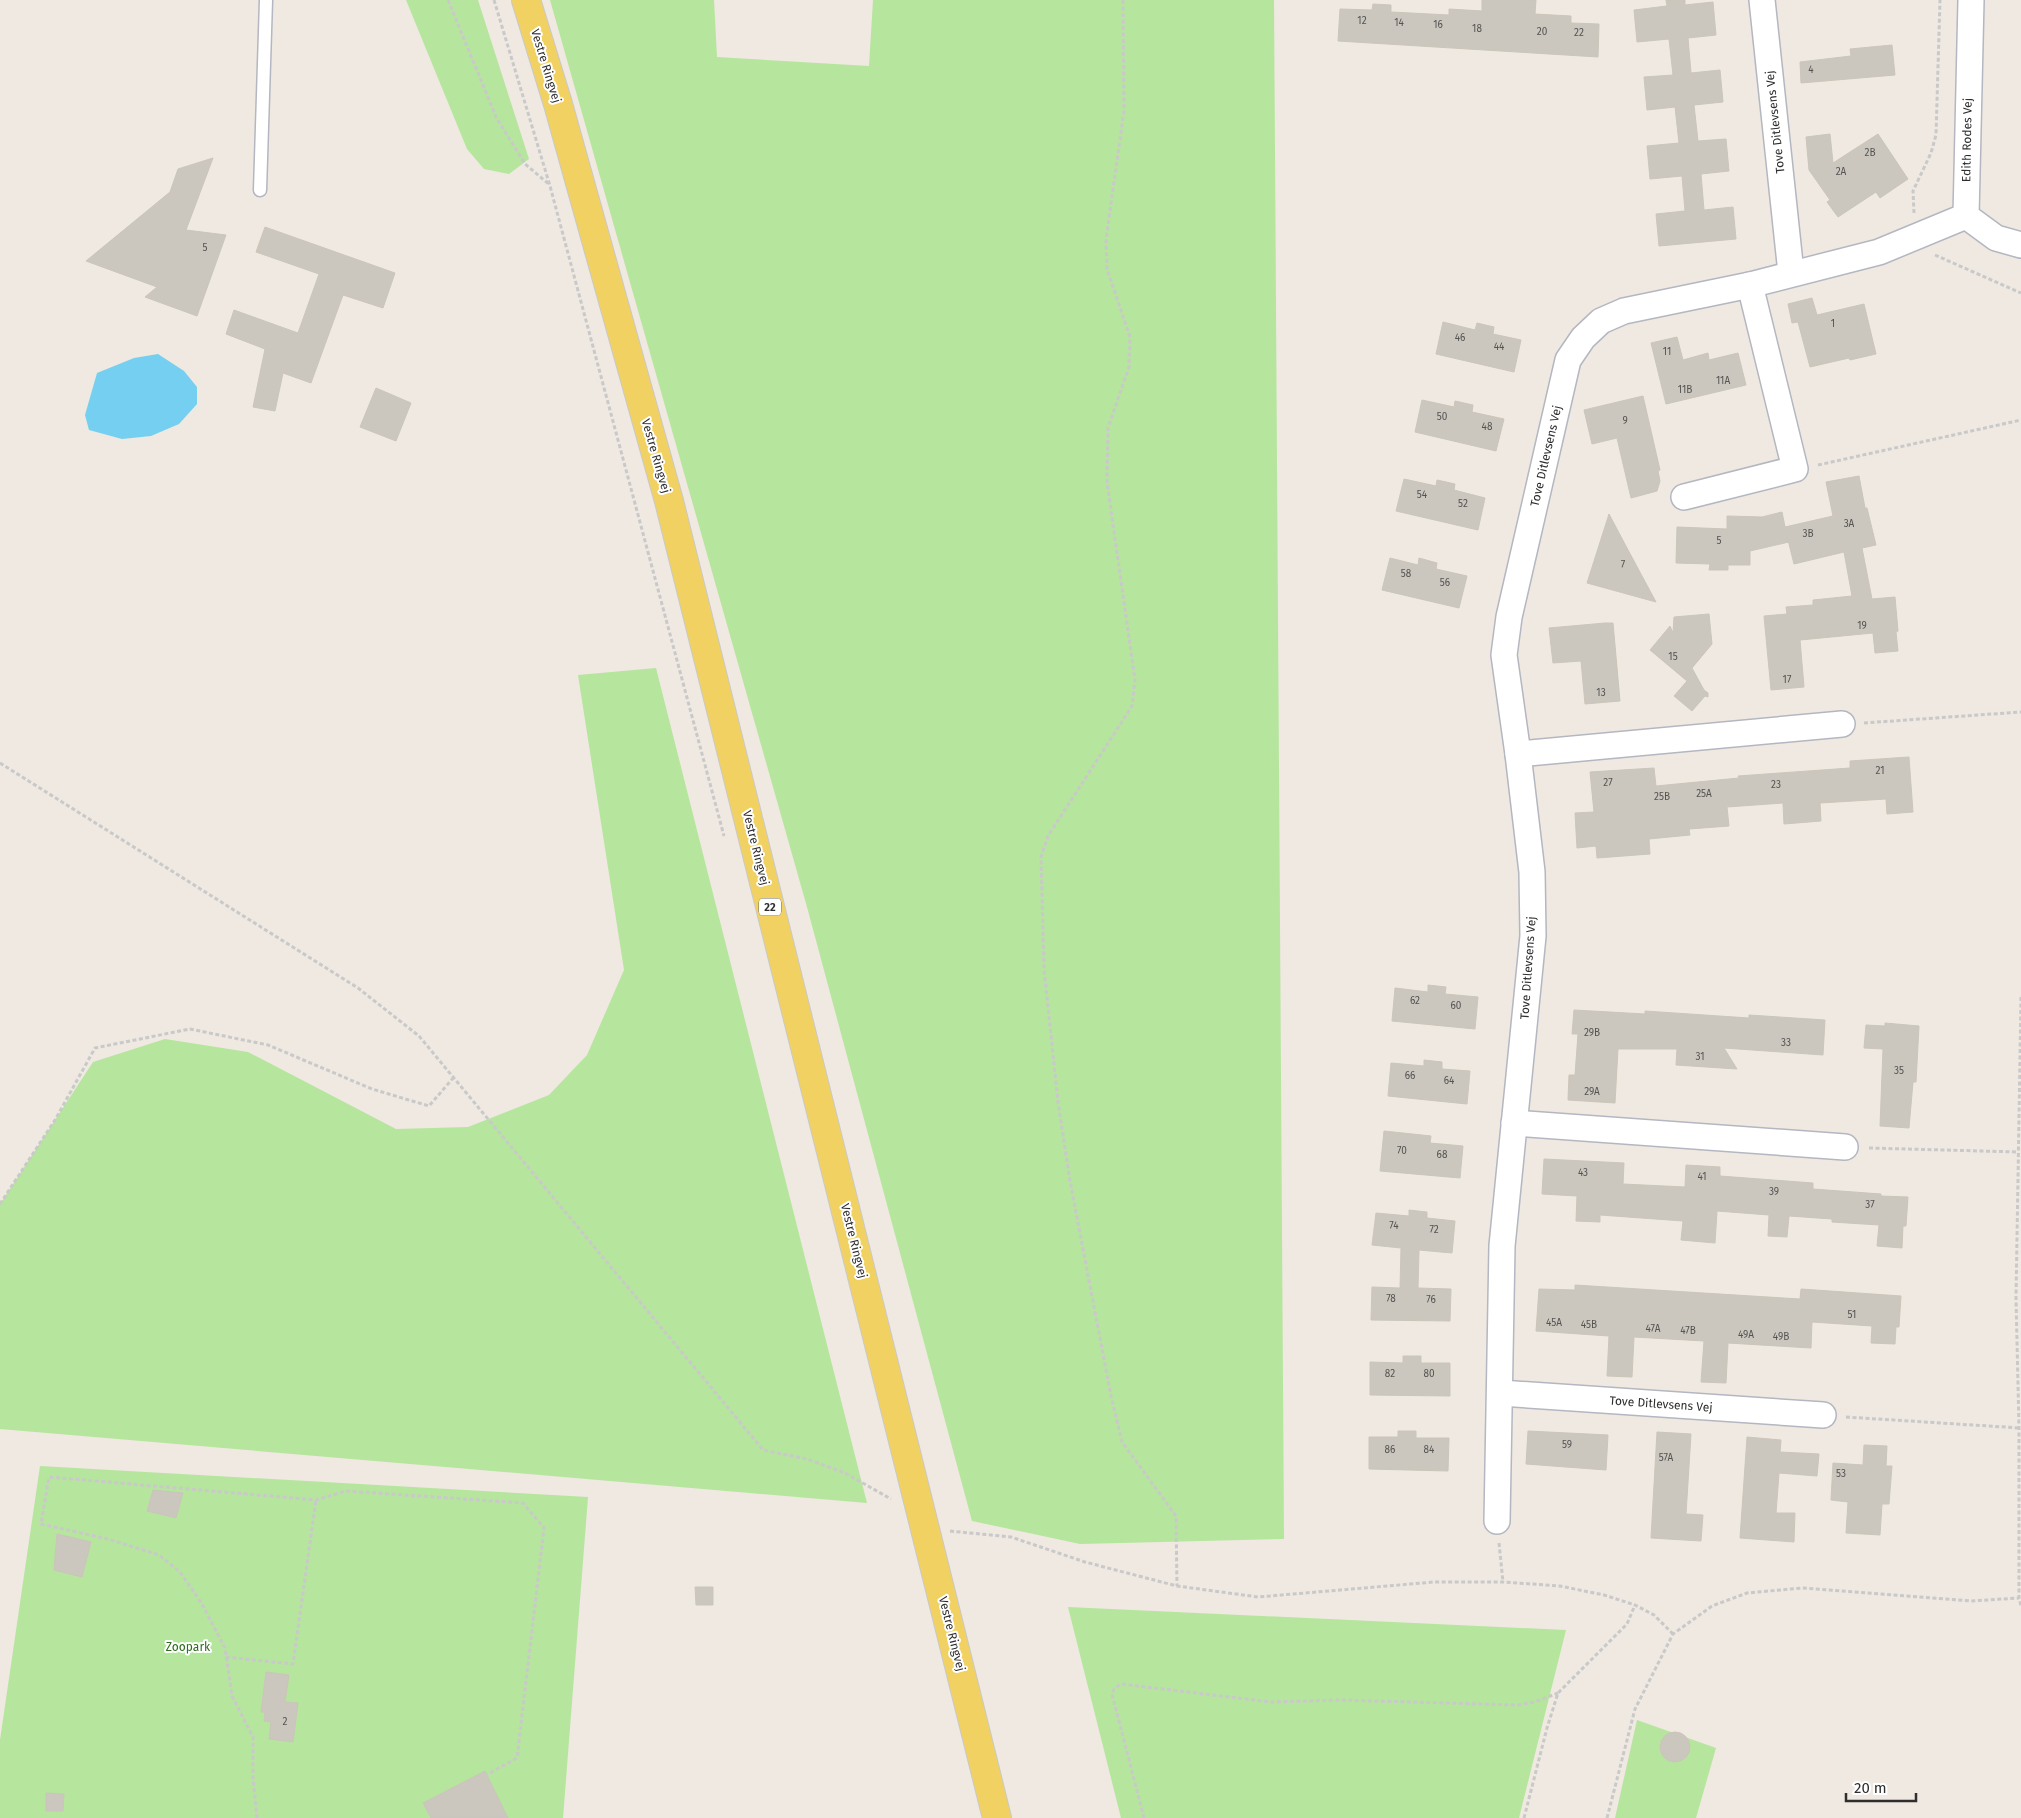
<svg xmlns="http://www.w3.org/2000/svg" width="2021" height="1818" font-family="'Fira Sans',sans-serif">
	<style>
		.green { fill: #b6e59e }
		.water { fill: #75cff0 }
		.building { fill: #cbc7bf; stroke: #cbc5ba }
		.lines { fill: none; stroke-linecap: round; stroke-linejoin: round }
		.service-casing { stroke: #b4b7c1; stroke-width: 15 }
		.minor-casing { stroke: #b4b7c1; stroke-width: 28 }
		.primary-casing { stroke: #c9c9c9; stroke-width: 30 }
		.path { stroke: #c9c9c9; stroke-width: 3; stroke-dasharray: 4 2.5; stroke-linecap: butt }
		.service { stroke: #fff; stroke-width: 12 }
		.minor { stroke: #fff; stroke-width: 25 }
		.primary { stroke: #f2d163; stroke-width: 28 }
		.labels { text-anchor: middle; stroke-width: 4; stroke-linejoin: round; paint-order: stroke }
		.number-label { font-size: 10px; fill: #555452 }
		.shield { fill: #fff; stroke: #6d6d6d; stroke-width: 1 }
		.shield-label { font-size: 11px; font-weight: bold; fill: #2e2e2e }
		.street-label { font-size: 12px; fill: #2e2e2e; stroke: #fff }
		.park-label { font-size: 12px; fill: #2c6e1b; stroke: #fff }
	</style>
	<rect width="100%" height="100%" fill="#efe9e1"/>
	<g class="green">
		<path d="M 406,0 L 478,0 L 529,159 L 509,174 L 484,169 L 467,149 Z"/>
		<path d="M 550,0 L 714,0 L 717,57 L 869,66 L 873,0 L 1274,0 L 1284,1539 L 1080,1544 L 972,1521 L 807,907 Z"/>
		<path d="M 656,668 L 867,1503 L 0,1429 L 0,1204 L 93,1062 L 165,1039 L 248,1052 L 396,1129 L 468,1127 L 549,1095 L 587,1055 L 624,970 L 578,675 Z"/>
		<path d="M 40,1466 L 588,1497 L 563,1818 L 0,1818 L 0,1740 Z"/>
		<path d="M 1068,1607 L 1566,1630 L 1519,1818 L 1121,1818 Z"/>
		<path d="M 1637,1720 L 1716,1748 L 1696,1818 L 1615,1818 Z"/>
	</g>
	<path class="water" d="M 158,354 L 184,371 L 197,387 L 197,404 L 179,424 L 151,436 L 122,439 L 89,430 L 85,415 L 97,373 L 134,358 Z"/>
	<g class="building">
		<path d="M 1482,0 L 1536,0 L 1535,14 L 1571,16 L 1571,23 L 1599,24 L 1598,57 L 1338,41 L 1340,9 L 1372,10 L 1373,4 L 1391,5 L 1391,12 L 1449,15 L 1449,9 L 1482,11 Z"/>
		<path d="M 1666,0 L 1685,0 L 1685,5 L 1713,2 L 1716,35 L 1688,38 L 1691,73 L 1720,70 L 1723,102 L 1694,105 L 1698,141 L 1726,139 L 1729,171 L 1701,174 L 1704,210 L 1733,207 L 1736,239 L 1659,246 L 1656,214 L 1685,211 L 1682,176 L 1650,179 L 1647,146 L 1679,143 L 1675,107 L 1647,110 L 1644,77 L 1673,75 L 1669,39 L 1637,42 L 1634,10 L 1667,6 Z"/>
		<path d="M 1892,45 L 1895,75 L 1801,83 L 1800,62 L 1851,56 L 1850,49 Z"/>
		<path d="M 1830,134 L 1833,163 L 1878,134 L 1908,179 L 1880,198 L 1876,192 L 1838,217 L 1827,202 L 1830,200 L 1809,170 L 1806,137 Z"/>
		<path d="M 213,158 L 186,230 L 226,235 L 197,316 L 145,297 L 157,287 L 86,261 L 170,192 L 178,169 Z"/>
		<path d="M 265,227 L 395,273 L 383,308 L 343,295 L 311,383 L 283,373 L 275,411 L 253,407 L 265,349 L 226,334 L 234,310 L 298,333 L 319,274 L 256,252 Z"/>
		<path d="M 1812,298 L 1817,315 L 1864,304 L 1876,354 L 1850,360 L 1849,358 L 1810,367 L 1798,322 L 1792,323 L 1788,304 Z"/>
		<path d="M 1443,322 L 1475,330 L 1477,323 L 1494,327 L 1493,334 L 1521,340 L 1514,372 L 1436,354 Z"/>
		<path d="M 1677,337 L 1683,360 L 1708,353 L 1709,360 L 1738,353 L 1746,385 L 1666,404 L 1651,343 Z"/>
		<path d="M 376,388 L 411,403 L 396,441 L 360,427 Z"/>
		<path d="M 1643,396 L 1660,470 L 1658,471 L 1660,481 L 1657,491 L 1631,498 L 1617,438 L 1592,444 L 1584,410 Z"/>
		<path d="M 1422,400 L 1454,407 L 1455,401 L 1473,405 L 1472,412 L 1504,419 L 1496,451 L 1415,432 Z"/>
		<path d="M 1859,476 L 1865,508 L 1867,508 L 1876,545 L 1862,548 L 1872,599 L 1895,597 L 1898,631 L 1896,632 L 1898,651 L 1875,653 L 1873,633 L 1800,640 L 1804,687 L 1771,690 L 1764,616 L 1787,614 L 1786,607 L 1813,605 L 1813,600 L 1852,596 L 1844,552 L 1794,564 L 1787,536 L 1789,542 L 1750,551 L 1750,565 L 1728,565 L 1728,570 L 1709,570 L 1710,564 L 1676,563 L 1677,527 L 1727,529 L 1727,516 L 1762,517 L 1782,512 L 1785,527 L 1833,516 L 1826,482 Z"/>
		<path d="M 1404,479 L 1436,486 L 1437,480 L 1455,484 L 1454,490 L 1485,498 L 1478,530 L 1396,511 Z"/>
		<path d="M 1609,514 L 1627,548 L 1656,602 L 1587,583 Z"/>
		<path d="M 1390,558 L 1418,565 L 1419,558 L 1437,563 L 1436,569 L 1467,576 L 1459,608 L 1382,590 Z"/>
		<path d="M 1709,614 L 1712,644 L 1692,668 L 1704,690 L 1708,693 L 1708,697 L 1705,696 L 1692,711 L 1674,696 L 1687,681 L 1650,650 L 1670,626 L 1673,633 L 1674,617 Z"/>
		<path d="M 1605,623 L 1613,623 L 1620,701 L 1585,704 L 1581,661 L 1553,663 L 1549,628 Z"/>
		<path d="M 1909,757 L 1913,812 L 1887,814 L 1886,799 L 1820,803 L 1821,821 L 1784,824 L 1783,803 L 1727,807 L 1729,826 L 1689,829 L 1690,835 L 1649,839 L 1650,854 L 1597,858 L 1596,846 L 1577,848 L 1575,813 L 1594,812 L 1590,772 L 1654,768 L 1656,786 L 1739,778 L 1738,776 L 1850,768 L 1850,761 Z"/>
		<path d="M 1428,985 L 1446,987 L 1445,994 L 1478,997 L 1475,1029 L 1392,1021 L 1395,988 L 1428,992 Z"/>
		<path d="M 1574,1010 L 1645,1014 L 1645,1011 L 1749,1018 L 1749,1015 L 1825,1020 L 1823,1055 L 1724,1048 L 1737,1069 L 1676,1065 L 1677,1049 L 1618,1049 L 1615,1103 L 1568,1100 L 1569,1075 L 1575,1075 L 1578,1034 L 1572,1034 Z"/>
		<path d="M 1885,1023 L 1919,1026 L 1916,1082 L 1913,1082 L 1909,1128 L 1880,1126 L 1883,1049 L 1864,1048 L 1866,1025 L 1885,1026 Z"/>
		<path d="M 1424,1060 L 1442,1062 L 1442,1069 L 1470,1071 L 1467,1104 L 1388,1096 L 1391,1063 L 1424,1066 Z"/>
		<path d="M 1384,1131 L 1431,1136 L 1430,1143 L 1463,1146 L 1460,1178 L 1380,1171 Z"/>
		<path d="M 1544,1159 L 1624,1163 L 1623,1184 L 1685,1187 L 1686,1165 L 1720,1167 L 1720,1176 L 1813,1183 L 1813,1189 L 1881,1194 L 1881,1196 L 1908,1197 L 1906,1226 L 1903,1226 L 1902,1248 L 1877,1246 L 1879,1225 L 1832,1222 L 1832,1219 L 1789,1216 L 1787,1237 L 1768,1236 L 1769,1215 L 1717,1211 L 1715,1243 L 1681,1240 L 1683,1221 L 1600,1215 L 1600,1222 L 1576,1221 L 1577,1196 L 1542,1194 Z"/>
		<path d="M 1409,1210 L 1427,1212 L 1427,1218 L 1455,1221 L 1452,1253 L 1419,1250 L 1418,1288 L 1451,1289 L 1450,1321 L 1371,1320 L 1372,1287 L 1400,1288 L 1401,1248 L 1372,1245 L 1376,1213 L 1409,1216 Z"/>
		<path d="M 1575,1285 L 1800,1299 L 1801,1289 L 1901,1296 L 1899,1327 L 1896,1327 L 1895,1344 L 1871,1343 L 1872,1326 L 1812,1322 L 1811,1348 L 1728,1343 L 1726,1383 L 1701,1382 L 1704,1341 L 1634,1337 L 1632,1377 L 1607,1376 L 1609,1336 L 1536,1331 L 1539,1289 L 1575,1290 Z"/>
		<path d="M 1403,1356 L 1421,1356 L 1421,1363 L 1450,1363 L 1450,1396 L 1370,1395 L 1370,1362 L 1403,1363 Z"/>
		<path d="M 1398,1431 L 1416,1431 L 1416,1438 L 1449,1438 L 1448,1471 L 1369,1469 L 1369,1437 L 1398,1437 Z"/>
		<path d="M 1528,1431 L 1608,1435 L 1606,1470 L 1526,1464 Z"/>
		<path d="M 1657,1432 L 1691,1434 L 1686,1514 L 1703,1515 L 1701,1541 L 1651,1538 Z"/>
		<path d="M 1747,1437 L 1781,1440 L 1780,1452 L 1819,1454 L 1817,1476 L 1779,1473 L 1776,1513 L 1795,1513 L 1794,1542 L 1740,1538 Z"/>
		<path d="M 1864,1445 L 1887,1446 L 1886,1466 L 1892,1466 L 1889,1504 L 1882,1504 L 1880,1535 L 1846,1533 L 1848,1502 L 1831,1500 L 1833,1463 L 1863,1465 Z"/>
		<path d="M 153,1490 L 183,1493 L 176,1518 L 147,1511 Z"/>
		<path d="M 57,1534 L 91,1542 L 82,1577 L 54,1570 Z"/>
		<path d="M 695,1587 L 713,1587 L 713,1605 L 696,1605 Z"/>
		<path d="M 266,1672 L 289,1675 L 285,1702 L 298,1703 L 293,1742 L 269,1739 L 271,1722 L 264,1721 L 265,1712 L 261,1712 Z"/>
		<circle cx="1675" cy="1747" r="15"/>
		<path d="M 485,1771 L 508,1818 L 431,1818 L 423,1803 Z"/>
		<path d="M 46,1793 L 64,1794 L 63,1811 L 46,1811 Z"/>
	</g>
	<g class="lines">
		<g class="service-casing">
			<path id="service" d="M 260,190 L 266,0"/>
		</g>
		<g class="minor-casing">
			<g id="minor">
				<path d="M 1762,0 L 1791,273"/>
				<path d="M 1971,0 L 1966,216 L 1996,238 L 2021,245"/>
				<path d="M 1684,497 L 1795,469 L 1750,285"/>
				<path d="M 1518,754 L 1842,724"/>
				<path d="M 1514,1123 L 1845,1147"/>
				<path d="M 1500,1393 L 1823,1415"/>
				<path d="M 1497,1521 L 1502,1246 L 1533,936 L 1532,872 L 1518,754 L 1504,655 L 1509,617 L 1568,360 L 1583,338 L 1601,321 L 1624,311 L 1750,285 L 1879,252 L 1966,216"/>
			</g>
		</g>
		<g class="primary-casing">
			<path id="primary" d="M 526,0 L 558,104 L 669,501 L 997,1818"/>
		</g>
		<g class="path">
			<path d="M 448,0 L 496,117 L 525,164 L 550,185"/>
			<path d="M 494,0 L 550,186 L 724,836"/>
			<path d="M 1123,0 L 1124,111 L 1106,239 L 1107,269 L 1130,337 L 1129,367 L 1108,428 L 1107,482 L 1135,680 L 1132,706 L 1048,836 L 1041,857 L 1044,969 L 1058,1102 L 1070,1181 L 1111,1396 L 1122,1442 L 1176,1516 L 1177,1586"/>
			<path d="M 1914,213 L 1913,191 L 1931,153 L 1936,135 L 1940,0"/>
			<path d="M 1935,255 L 2021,293"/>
			<path d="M 1818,465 L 2021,420"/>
			<path d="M 1864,723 L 2021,712"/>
			<path d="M 0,763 L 358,988 L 419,1036 L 763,1450 L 807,1459 L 845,1473 L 891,1499"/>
			<path d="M 2021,997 L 2016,1298 L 2019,1428 L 2019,1598 L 2021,1606"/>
			<path d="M 1869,1148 L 2018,1152"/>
			<path d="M 0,1204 L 55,1120 L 95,1048 L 190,1029 L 268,1045 L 372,1089 L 429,1106 L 454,1077"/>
			<path d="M 1846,1417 L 2020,1428"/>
			<path d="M 950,1531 L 1011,1537 L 1085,1562 L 1177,1586 L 1258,1597 L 1434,1582 L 1503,1582 L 1560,1586 L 1604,1595 L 1635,1605 L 1654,1615 L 1673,1634"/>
			<path d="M 1499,1543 L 1503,1582"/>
			<path d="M 226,1657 L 293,1664 L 316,1500"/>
			<path d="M 257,1818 L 253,1778 L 253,1737 L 232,1696 L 225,1648 L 202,1604 L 180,1572 L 159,1555 L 108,1539 L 41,1524 L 49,1477 L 316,1500 L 346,1491 L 523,1503 L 544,1528 L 517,1758 L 486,1775"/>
			<path d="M 1144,1818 L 1112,1694 L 1114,1689 L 1121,1684 L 1271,1702 L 1341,1700 L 1517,1705 L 1535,1702 L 1558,1693"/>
			<path d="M 1524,1818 L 1547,1728 L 1558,1693 L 1627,1624 L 1635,1605"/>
			<path d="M 1607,1818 L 1635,1709 L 1673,1634 L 1712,1606 L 1747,1593 L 1802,1588 L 1971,1601 L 2019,1598"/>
		</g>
		<use href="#service" class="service"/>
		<use href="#minor" class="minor"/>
		<use href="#primary" class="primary"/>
	</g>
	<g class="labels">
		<g class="number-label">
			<text x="1362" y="24">12</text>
			<text x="1399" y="26">14</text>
			<text x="1438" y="28">16</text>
			<text x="1477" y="32">18</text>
			<text x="1542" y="35">20</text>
			<text x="1579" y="36">22</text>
			<text x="1811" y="73">4</text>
			<text x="1870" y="156">2B</text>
			<text x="1841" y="175">2A</text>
			<text x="205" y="251">5</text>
			<text x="1833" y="327">1</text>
			<text x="1460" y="341">46</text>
			<text x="1499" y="350">44</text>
			<text x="1667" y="355">11</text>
			<text x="1723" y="384">11A</text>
			<text x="1685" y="393">11B</text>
			<text x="1442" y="420">50</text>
			<text x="1625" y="424">9</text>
			<text x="1487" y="430">48</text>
			<text x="1422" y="498">54</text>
			<text x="1463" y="507">52</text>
			<text x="1849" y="527">3A</text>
			<text x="1808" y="537">3B</text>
			<text x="1719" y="544">5</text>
			<text x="1623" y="568">7</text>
			<text x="1406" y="577">58</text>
			<text x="1445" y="586">56</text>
			<text x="1862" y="629">19</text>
			<text x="1673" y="660">15</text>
			<text x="1787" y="683">17</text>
			<text x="1601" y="696">13</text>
			<text x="1880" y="774">21</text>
			<text x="1608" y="786">27</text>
			<text x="1776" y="788">23</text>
			<text x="1704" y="797">25A</text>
			<text x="1662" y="800">25B</text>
			<text x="1415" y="1004">62</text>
			<text x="1456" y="1009">60</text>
			<text x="1592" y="1036">29B</text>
			<text x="1786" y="1046">33</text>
			<text x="1700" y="1060">31</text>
			<text x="1899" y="1074">35</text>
			<text x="1410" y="1079">66</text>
			<text x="1449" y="1084">64</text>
			<text x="1592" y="1095">29A</text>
			<text x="1402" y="1154">70</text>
			<text x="1442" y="1158">68</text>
			<text x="1583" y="1176">43</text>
			<text x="1702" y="1180">41</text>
			<text x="1774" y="1195">39</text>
			<text x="1870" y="1208">37</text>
			<text x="1394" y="1229">74</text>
			<text x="1434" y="1233">72</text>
			<text x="1391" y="1302">78</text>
			<text x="1431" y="1303">76</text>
			<text x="1852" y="1318">51</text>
			<text x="1554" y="1326">45A</text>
			<text x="1589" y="1328">45B</text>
			<text x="1653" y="1332">47A</text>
			<text x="1688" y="1334">47B</text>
			<text x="1746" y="1338">49A</text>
			<text x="1781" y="1340">49B</text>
			<text x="1390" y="1377">82</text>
			<text x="1429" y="1377">80</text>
			<text x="1567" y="1448">59</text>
			<text x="1390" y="1453">86</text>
			<text x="1429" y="1453">84</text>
			<text x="1666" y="1461">57A</text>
			<text x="1841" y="1477">53</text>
			<text x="285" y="1725">2</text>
		</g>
		<rect class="shield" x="759" y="898.5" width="22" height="17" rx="4"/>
		<g class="shield-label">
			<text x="770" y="911">22</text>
		</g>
		<g class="street-label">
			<text transform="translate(546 66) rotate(73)" y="4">Vestre Ringvej</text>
			<text transform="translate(1775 122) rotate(-96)" y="4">Tove Ditlevsens Vej</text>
			<text transform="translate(1967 140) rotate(-89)" y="4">Edith Rodes Vej</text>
			<text transform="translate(656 456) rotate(74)" y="4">Vestre Ringvej</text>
			<text transform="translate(1546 456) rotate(-77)" y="4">Tove Ditlevsens Vej</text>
			<text transform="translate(756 848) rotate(76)" y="4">Vestre Ringvej</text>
			<text transform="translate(1528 968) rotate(-86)" y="4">Tove Ditlevsens Vej</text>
			<text transform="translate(854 1241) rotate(76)" y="4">Vestre Ringvej</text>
			<text transform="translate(1661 1404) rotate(4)" y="4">Tove Ditlevsens Vej</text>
			<text transform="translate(952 1634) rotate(76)" y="4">Vestre Ringvej</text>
		</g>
		<g class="park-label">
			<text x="188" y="1651">Zoopark</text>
		</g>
	</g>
	<path d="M1846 1793v8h70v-8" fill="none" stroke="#2e2e2e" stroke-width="2.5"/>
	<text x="1854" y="1793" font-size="15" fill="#2e2e2e" stroke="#ffffff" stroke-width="4" paint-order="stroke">20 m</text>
</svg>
